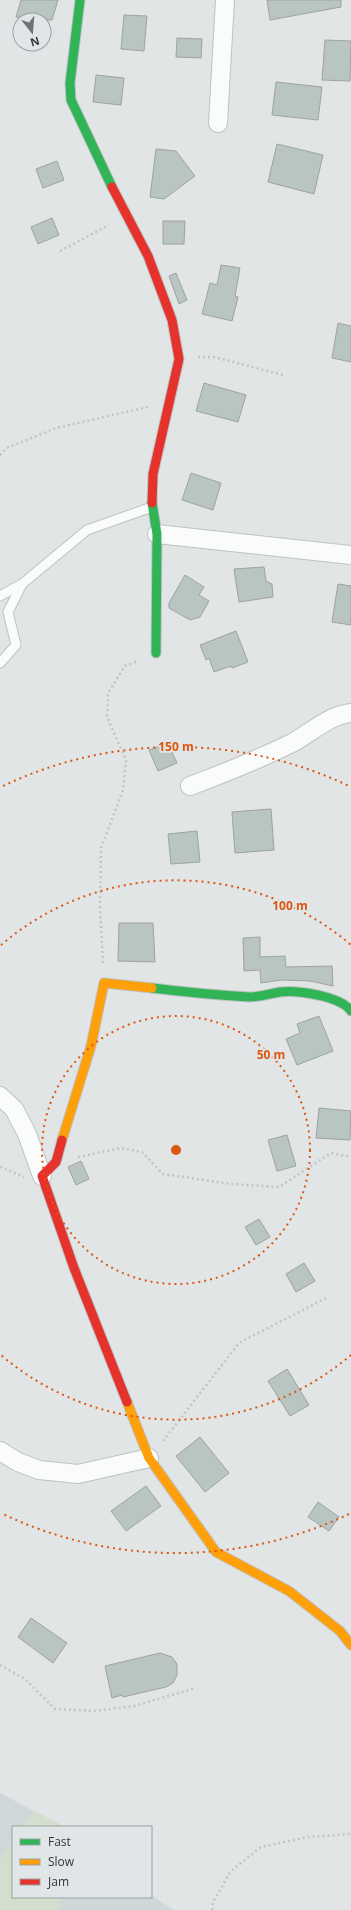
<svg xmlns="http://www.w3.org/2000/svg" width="351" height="1910" font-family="'Open Sans',sans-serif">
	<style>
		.built { fill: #ced8d9 }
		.green { fill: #d2dfce }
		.building { fill: #b8c5c1; stroke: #a0a2a2 }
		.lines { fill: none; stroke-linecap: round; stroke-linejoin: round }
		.lane-casing { stroke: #bfc2c3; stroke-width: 11 }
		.street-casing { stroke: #bfc2c3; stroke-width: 20 }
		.fast-casing { stroke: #bfc2c3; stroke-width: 11 }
		.slow-casing { stroke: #bfc2c3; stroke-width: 11 }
		.jam-casing { stroke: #bfc2c3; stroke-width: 11 }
		.path { stroke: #c3c5c5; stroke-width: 2.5; stroke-dasharray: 2 3; stroke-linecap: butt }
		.lane { stroke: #fafbfb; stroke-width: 9 }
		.street { stroke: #fafbfb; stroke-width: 18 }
		.fast { stroke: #30b455; stroke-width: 9 }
		.slow { stroke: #ff9f0a; stroke-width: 9 }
		.jam { stroke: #e5322d; stroke-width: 9 }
		.ring { fill: none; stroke: #df570e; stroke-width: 2; stroke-dasharray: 2 4 }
		.centre { fill: #df570e; stroke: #e0e6e7; stroke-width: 2 }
		.ring-label { font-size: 12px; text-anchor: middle; font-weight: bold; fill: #df570e; stroke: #e0e6e7; stroke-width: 4; stroke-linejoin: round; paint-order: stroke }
	</style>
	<rect width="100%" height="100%" fill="#e1e5e6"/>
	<path class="built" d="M 0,1793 L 65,1827 L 13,1827 L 13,1897 L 151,1897 L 151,1895 L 174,1910 L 0,1910 Z"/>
	<g class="green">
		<path d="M 34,1811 L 65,1827 L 23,1827 Z"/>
		<path d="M 13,1840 L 13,1897 L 63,1897 L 56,1910 L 0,1910 L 0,1858 Z"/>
	</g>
	<g class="building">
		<path d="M 21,0 L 58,0 L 52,20 L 28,20 L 16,17 Z"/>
		<path d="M 267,0 L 341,0 L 341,7 L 270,20 Z"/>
		<path d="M 124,15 L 147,16 L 144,51 L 121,49 Z"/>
		<path d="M 177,38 L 202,39 L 201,58 L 176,57 Z"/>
		<path d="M 325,40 L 351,41 L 350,81 L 322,80 Z"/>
		<path d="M 96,75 L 124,78 L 121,105 L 93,102 Z"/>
		<path d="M 276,82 L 322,87 L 318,120 L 272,115 Z"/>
		<path d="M 277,144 L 323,155 L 314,194 L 268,182 Z"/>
		<path d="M 156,149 L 176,151 L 195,176 L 164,199 L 150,197 Z"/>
		<path d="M 57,161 L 64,180 L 43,188 L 36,169 Z"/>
		<path d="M 52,218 L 59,235 L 38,244 L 31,227 Z"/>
		<path d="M 163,221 L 185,221 L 184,244 L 163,244 Z"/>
		<path d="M 221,265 L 240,268 L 235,296 L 238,297 L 232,321 L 202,314 L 210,283 L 217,285 Z"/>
		<path d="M 176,273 L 187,300 L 179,304 L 169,276 Z"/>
		<path d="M 338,323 L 351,326 L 351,362 L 332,358 Z"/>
		<path d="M 204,383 L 246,395 L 238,422 L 196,411 Z"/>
		<path d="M 191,473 L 221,483 L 213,510 L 182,500 Z"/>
		<path d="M 264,567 L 266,581 L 272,584 L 273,597 L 239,602 L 234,569 Z"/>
		<path d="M 185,575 L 204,587 L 199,595 L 209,601 L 200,617 L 190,620 L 169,608 L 169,603 Z"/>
		<path d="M 338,584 L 351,586 L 351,625 L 332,622 Z"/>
		<path d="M 236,631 L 248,662 L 232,668 L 231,666 L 214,672 L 209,658 L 206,660 L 200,645 Z"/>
		<path d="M 168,743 L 177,763 L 158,771 L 149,750 Z"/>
		<path d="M 271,809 L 274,850 L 235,853 L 232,812 Z"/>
		<path d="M 197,831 L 200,862 L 171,864 L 168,834 Z"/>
		<path d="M 119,923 L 153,923 L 155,962 L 118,961 Z"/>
		<path d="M 260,937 L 260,957 L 285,956 L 286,967 L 332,966 L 333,986 L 310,981 L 282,980 L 261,983 L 260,970 L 244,971 L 243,938 Z"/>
		<path d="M 319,1016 L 333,1051 L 297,1065 L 286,1039 L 300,1033 L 297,1024 Z"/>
		<path d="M 319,1108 L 351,1111 L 350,1140 L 316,1138 Z"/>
		<path d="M 287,1135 L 296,1166 L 277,1171 L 268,1140 Z"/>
		<path d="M 81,1161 L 89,1179 L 76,1185 L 68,1167 Z"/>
		<path d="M 259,1219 L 270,1237 L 256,1245 L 245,1227 Z"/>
		<path d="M 304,1263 L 315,1281 L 296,1292 L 286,1274 Z"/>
		<path d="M 287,1369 L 309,1405 L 290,1416 L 268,1381 Z"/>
		<path d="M 200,1437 L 229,1473 L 205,1492 L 176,1456 Z"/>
		<path d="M 146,1486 L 161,1506 L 126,1531 L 111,1511 Z"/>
		<path d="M 318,1502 L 339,1517 L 329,1531 L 308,1517 Z"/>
		<path d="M 31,1618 L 67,1643 L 53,1663 L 18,1637 Z"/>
		<path d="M 160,1653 L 172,1657 L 177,1664 L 177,1675 L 173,1683 L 166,1687 L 123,1697 L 122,1695 L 112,1698 L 105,1666 Z"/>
	</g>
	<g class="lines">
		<g class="lane-casing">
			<g id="lane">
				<path d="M 0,596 L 22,584"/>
				<path d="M 0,663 L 16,645 L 8,612 L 22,584 L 87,530 L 152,507"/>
			</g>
		</g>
		<g class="street-casing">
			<g id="street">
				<path d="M 218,123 L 225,0"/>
				<path d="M 157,534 L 351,555"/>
				<path d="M 190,786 C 225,773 259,759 292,743 C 311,733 329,715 351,713"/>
				<path d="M 0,1096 L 14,1109 L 27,1134 L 42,1176"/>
				<path d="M 0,1451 L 18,1462 L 39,1470 L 78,1474 L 149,1458"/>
			</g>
		</g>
		<g class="fast-casing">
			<g id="fast">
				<path d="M 80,0 L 70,83 L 71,100 L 112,187"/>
				<path d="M 152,503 L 157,534 L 156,653"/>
				<path d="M 152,988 C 184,992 217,995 249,997 C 260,997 269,994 280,992 C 297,990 341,996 351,1011"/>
			</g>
		</g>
		<g class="slow-casing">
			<g id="slow">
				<path d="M 62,1140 L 91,1046 L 104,983 L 152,988"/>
				<path d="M 127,1402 L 149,1458 L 216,1552 L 289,1591 L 340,1631 L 351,1645"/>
			</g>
		</g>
		<g class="jam-casing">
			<g id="jam">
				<path d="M 112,187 L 148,256 L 172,320 L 179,359 L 153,474 L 152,503"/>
				<path d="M 62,1140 L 56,1162 L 42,1176 L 74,1268 L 127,1402"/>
			</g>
		</g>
		<g class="path">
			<path d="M 60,251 L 109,225"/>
			<path d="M 198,357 L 214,357 L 283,375"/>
			<path d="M 0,455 L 7,448 L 56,428 L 148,407"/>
			<path d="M 103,963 L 100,908 L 101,848 L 123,790 L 126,760 L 107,717 L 108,693 L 125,666 L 138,661"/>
			<path d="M 78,1157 L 122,1148 L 142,1152 L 163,1174 L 231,1184 L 279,1187 L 331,1153 L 351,1157"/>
			<path d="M 0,1167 L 24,1177"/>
			<path d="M 163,1441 L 239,1343 L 328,1297"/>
			<path d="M 0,1665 L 25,1679 L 55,1709 L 94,1711 L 134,1706 L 196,1688"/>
			<path d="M 212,1910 L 213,1902 L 231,1871 L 261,1847 L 308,1837 L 351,1834"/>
		</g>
		<use href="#lane" class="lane"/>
		<use href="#street" class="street"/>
		<use href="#fast" class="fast"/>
		<use href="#slow" class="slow"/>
		<use href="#jam" class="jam"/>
	</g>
	<g class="ring">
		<circle cx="176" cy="1150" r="134"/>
		<path d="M351 1355A269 269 0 0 1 1 1355M1 945A269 269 0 0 1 351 945"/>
		<path d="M349 1514A403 403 0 0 1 3 1514M3 786A403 403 0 0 1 349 786"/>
	</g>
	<circle cx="176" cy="1150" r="6" class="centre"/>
	<g class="ring-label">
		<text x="176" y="751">150 m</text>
		<text x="290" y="910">100 m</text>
		<text x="271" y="1059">50 m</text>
	</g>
	<rect x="12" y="1826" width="140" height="72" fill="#e0e6e7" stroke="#9ba0a0"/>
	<rect x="20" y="1839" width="20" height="6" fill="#30b455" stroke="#9ba0a0"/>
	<text x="48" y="1846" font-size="12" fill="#333636">Fast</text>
	<rect x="20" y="1859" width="20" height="6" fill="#ff9f0a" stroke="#9ba0a0"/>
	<text x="48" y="1866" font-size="12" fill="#333636">Slow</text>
	<rect x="20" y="1879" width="20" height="6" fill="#e5322d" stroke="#9ba0a0"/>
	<text x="48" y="1886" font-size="12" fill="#333636">Jam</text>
	<g transform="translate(32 32) rotate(163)"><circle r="19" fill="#e0e6e7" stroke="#9ba0a0"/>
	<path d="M0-3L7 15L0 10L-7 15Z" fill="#707374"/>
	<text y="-6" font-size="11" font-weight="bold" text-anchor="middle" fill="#333636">N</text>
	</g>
</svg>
